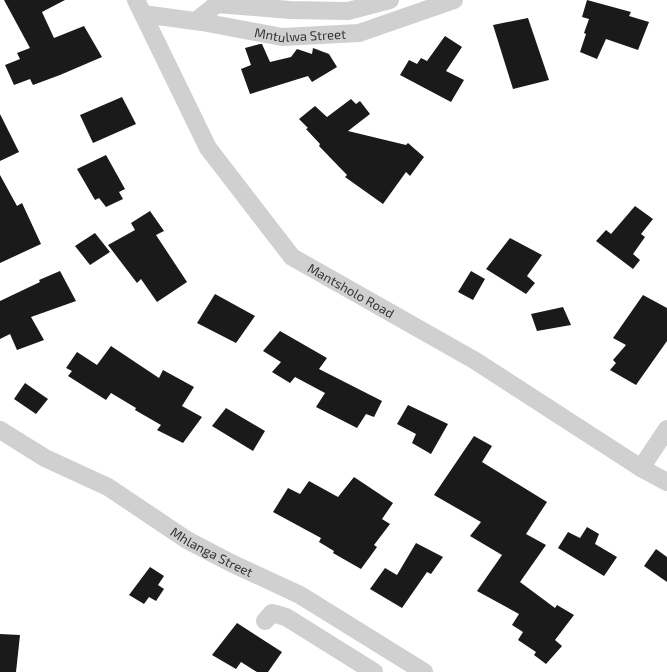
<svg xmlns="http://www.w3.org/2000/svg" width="667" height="672" font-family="'Exo 2',sans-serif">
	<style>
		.building { fill: #1a1a1a }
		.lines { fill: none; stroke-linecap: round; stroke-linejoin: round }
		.minor { stroke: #d0d0d0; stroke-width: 18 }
		.labels { text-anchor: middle; stroke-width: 4; stroke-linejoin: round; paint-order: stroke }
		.street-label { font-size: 13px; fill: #333; stroke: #fff }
	</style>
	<rect width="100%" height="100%" fill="#fff"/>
	<g class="building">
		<path d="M 4,0 L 65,0 L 42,12 L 54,38 L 84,26 L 102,57 L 60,75 L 33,85 L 30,79 L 14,85 L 5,65 L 20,59 L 17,53 L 30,48 Z"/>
		<path d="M 587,0 L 631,12 L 629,16 L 649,22 L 638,50 L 606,39 L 597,59 L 580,52 L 586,34 L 584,33 L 589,19 L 582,17 Z"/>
		<path d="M 528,18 L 549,80 L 513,89 L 493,25 Z"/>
		<path d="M 445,36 L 462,47 L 446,71 L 464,80 L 451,102 L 400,75 L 409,60 L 417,64 L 421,58 L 427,61 Z"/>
		<path d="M 260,44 L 262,44 L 270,62 L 291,57 L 297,49 L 312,54 L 313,48 L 329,54 L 337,67 L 312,82 L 308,76 L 250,94 L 241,69 L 251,65 L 245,48 Z"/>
		<path d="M 122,97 L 136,124 L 93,143 L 80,115 Z"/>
		<path d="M 351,99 L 356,104 L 360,101 L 370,114 L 348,131 L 406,145 L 408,143 L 424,157 L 410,176 L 406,172 L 383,204 L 345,177 L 347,175 L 319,146 L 320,144 L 306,129 L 308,128 L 299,119 L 315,106 L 327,117 Z"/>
		<path d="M 0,114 L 19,152 L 0,161 Z"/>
		<path d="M 106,155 L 125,189 L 119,192 L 123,199 L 106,207 L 99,198 L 95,200 L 77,169 Z"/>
		<path d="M 0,175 L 17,206 L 22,203 L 41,244 L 0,263 Z"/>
		<path d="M 635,206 L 653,219 L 641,234 L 645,237 L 633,254 L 640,260 L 633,269 L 596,241 L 606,230 L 611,234 Z"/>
		<path d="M 150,211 L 164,231 L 156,235 L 187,282 L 157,302 L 141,279 L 137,283 L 108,245 L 135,230 L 131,223 Z"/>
		<path d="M 95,233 L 110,252 L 90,265 L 75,246 Z"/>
		<path d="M 510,238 L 542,255 L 527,276 L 535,283 L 526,294 L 486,269 Z"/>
		<path d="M 60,271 L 76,301 L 31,317 L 44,340 L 17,350 L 10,334 L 0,339 L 0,301 L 40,282 L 39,280 Z"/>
		<path d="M 471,271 L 485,279 L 473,300 L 458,292 Z"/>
		<path d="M 215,294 L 255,316 L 236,343 L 197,323 Z"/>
		<path d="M 643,295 L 667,308 L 667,341 L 636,385 L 610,370 L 616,363 L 613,360 L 626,345 L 613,338 Z"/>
		<path d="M 563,307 L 571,325 L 537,331 L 531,314 Z"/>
		<path d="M 280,331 L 327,358 L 319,369 L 382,401 L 374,417 L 366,414 L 357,428 L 316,407 L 325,393 L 295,377 L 290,383 L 272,372 L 281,362 L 263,351 Z"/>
		<path d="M 111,346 L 159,378 L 163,370 L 194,387 L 182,406 L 202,417 L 183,443 L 157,430 L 161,425 L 135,410 L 136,408 L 111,393 L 106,400 L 68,376 L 72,371 L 66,368 L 77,352 L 97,365 Z"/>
		<path d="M 25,383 L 48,399 L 36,414 L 14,399 Z"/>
		<path d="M 408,405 L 448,424 L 431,454 L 412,443 L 416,434 L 397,424 Z"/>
		<path d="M 226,408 L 265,431 L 253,451 L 212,426 Z"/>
		<path d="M 474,436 L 492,446 L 482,462 L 547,502 L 526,534 L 546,545 L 520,582 L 555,608 L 557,605 L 574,615 L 555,640 L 562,646 L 546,664 L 534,655 L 536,652 L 518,640 L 523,632 L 512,625 L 519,614 L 477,591 L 502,555 L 470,536 L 481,522 L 434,495 Z"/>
		<path d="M 354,477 L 393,503 L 382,519 L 390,524 L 374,545 L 377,547 L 361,569 L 333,553 L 334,551 L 319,542 L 321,538 L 273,512 L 288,488 L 300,494 L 309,481 L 338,497 Z"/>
		<path d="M 587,527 L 599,534 L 595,544 L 617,557 L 604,576 L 558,548 L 568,532 L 580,538 Z"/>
		<path d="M 416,543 L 443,557 L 431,574 L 427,572 L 402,608 L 370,589 L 385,568 L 397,575 Z"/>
		<path d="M 656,549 L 667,557 L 667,582 L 644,566 Z"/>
		<path d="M 150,567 L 164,576 L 158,585 L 164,589 L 156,601 L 149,597 L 144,604 L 129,595 Z"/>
		<path d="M 237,623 L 282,652 L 268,672 L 257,672 L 241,662 L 236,669 L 212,655 Z"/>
		<path d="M 0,634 L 20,635 L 16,672 L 0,672 Z"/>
	</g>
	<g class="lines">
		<g class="minor">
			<path id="s1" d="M 136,0 L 208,148 L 292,257 L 474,360 L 641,468 L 667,482"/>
			<path id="s2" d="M 143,14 L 202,22 L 282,37 L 359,33 L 454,0"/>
			<path d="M 196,21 L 217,4 L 290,10 L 348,11 L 390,0"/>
			<path id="s3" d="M 0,430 L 45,458 L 108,487 L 187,540 L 231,563 L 300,595 L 424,672"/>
			<path d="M 641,468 L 667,429"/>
			<path d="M 265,621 L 272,613 L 286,617 L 374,672"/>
		</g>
	</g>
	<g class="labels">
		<g class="street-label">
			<text dy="5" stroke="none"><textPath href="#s2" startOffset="159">Mntulwa Street</textPath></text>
			<text dy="5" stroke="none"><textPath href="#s1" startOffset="370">Mantsholo Road</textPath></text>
			<text dy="5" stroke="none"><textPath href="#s3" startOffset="245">Mhlanga Street</textPath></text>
		</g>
	</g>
</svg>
